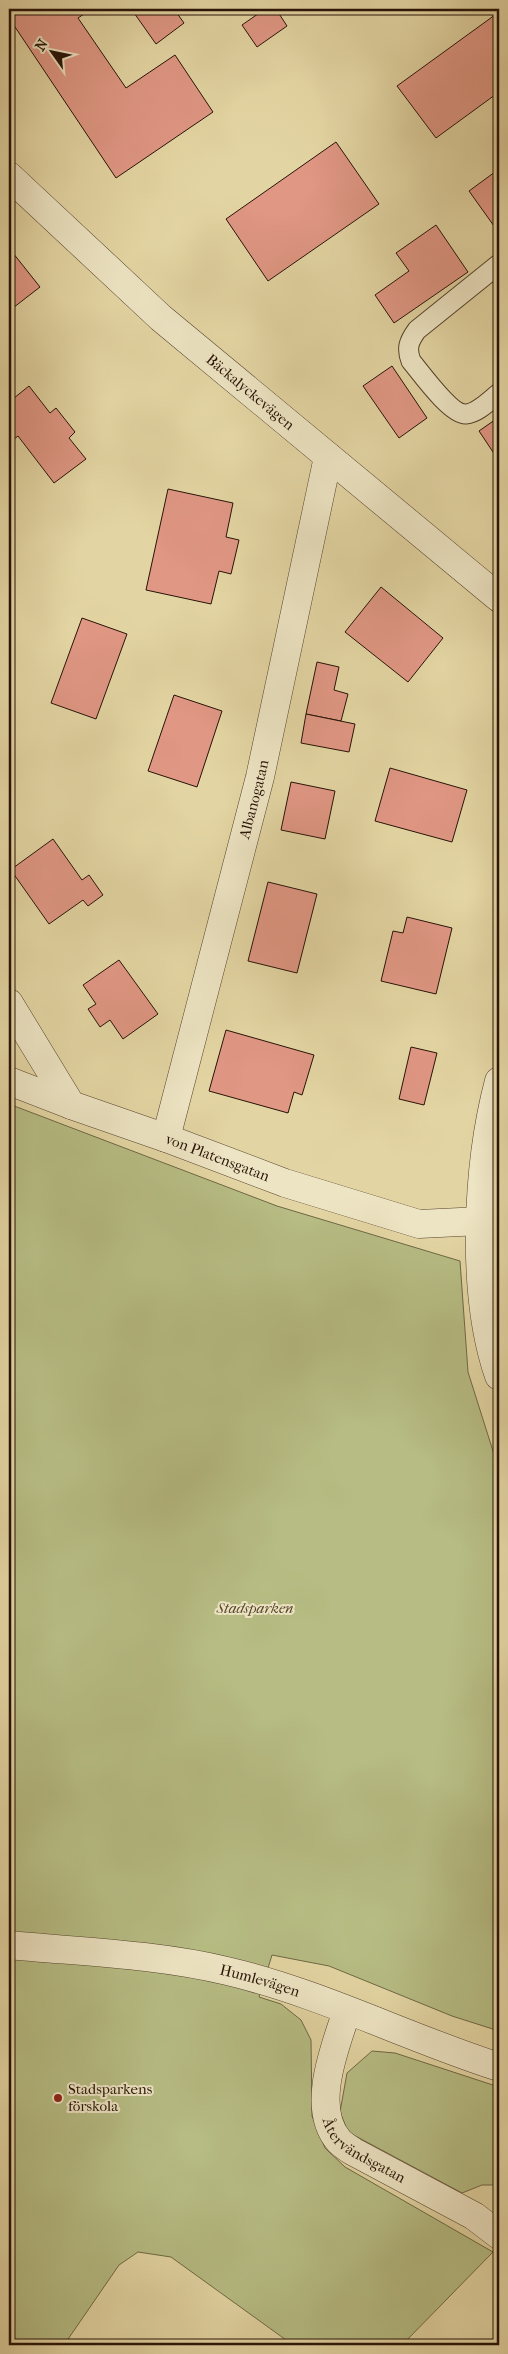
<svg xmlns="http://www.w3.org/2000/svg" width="508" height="2354" font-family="'IM FELL French Canon',serif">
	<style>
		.green { fill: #b6bc83; stroke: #6e6744 }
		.building { fill: #e09784; stroke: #271206 }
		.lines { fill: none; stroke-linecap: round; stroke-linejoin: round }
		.service-casing { stroke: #56432d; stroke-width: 21 }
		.minor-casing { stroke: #56432d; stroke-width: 29 }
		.tertiary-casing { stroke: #56432d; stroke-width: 29 }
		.service { stroke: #ede4c3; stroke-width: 19 }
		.minor { stroke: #ede4c3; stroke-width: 28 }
		.tertiary { stroke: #ede4c3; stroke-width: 28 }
		.poi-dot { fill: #8f2418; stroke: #ede4c3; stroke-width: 2 }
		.labels { text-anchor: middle; stroke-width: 4; stroke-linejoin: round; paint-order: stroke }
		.street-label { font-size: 15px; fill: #271206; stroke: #ede4c3 }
		.park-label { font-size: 15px; font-style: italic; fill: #52452c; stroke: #ede4c3 }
		.poi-label { font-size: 15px; fill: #271206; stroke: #ede4c3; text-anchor: start }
	</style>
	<rect width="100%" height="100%" fill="#e3d5a3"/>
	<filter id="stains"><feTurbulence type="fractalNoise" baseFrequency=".004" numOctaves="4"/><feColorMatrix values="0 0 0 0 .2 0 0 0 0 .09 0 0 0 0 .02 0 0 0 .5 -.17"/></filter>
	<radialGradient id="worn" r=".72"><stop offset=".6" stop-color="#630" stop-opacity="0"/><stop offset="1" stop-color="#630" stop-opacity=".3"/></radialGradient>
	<g class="green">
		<path d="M 9,1104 L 277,1206 L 460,1261 L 468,1372 L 499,1470 L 499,2031 L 452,2016 L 329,1966 L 272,1955 L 259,1997 L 281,2004 L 301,2020 L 311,2040 L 312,2116 L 325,2148 L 345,2167 L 493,2252 L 402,2345 L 293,2345 L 171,2257 L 138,2252 L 119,2265 L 64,2345 L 9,2345 Z"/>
		<path d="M 372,2051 L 395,2053 L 499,2087 L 499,2185 L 482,2185 L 462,2193 L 348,2132 L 340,2112 L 347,2073 Z"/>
	</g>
	<g class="building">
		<path d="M 9,9 L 85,9 L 87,12 L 78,18 L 126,88 L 175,55 L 213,112 L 116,178 L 9,18 Z"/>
		<path d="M 134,9 L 174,9 L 184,23 L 156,44 L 132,10 Z"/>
		<path d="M 265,9 L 276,9 L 287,26 L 257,47 L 242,25 Z"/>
		<path d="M 499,12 L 499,92 L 436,138 L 397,86 Z"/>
		<path d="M 336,142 L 379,204 L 268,281 L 226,219 Z"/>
		<path d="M 499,169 L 499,233 L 469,191 Z"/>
		<path d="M 436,225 L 468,272 L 394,323 L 375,295 L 409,271 L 396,253 Z"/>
		<path d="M 9,248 L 40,287 L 9,311 Z"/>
		<path d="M 392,366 L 427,418 L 399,438 L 363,386 Z"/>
		<path d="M 29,386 L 50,413 L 56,408 L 75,432 L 69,438 L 86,459 L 54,483 L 18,436 L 9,443 L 9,402 Z"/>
		<path d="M 499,417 L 499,461 L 479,431 Z"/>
		<path d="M 168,489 L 233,503 L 226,537 L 239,540 L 231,574 L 219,571 L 211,604 L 146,590 Z"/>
		<path d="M 381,587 L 443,638 L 408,682 L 345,632 Z"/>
		<path d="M 82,618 L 127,634 L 96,719 L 51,703 Z"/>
		<path d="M 317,662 L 339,667 L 334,690 L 348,694 L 341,721 L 306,714 Z"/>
		<path d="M 174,695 L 222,711 L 197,787 L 148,771 Z"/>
		<path d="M 306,714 L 355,724 L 349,752 L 301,743 Z"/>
		<path d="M 390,768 L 467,790 L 452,842 L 375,821 Z"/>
		<path d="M 291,782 L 335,791 L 325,839 L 281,830 Z"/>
		<path d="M 53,839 L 82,880 L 89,875 L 103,895 L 88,906 L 83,900 L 49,924 L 13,873 L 9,876 L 9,862 L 13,868 Z"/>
		<path d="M 268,882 L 317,894 L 297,973 L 248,961 Z"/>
		<path d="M 407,917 L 452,928 L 436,994 L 381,981 L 393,931 L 403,933 Z"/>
		<path d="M 119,960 L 158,1014 L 123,1039 L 110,1020 L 100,1027 L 88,1009 L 96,1004 L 83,985 Z"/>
		<path d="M 226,1030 L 314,1055 L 302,1095 L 294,1092 L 288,1113 L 209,1091 Z"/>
		<path d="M 411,1047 L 437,1053 L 424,1105 L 399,1099 Z"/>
	</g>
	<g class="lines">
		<g class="service-casing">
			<path id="service" d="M 499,264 L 417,330 C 409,341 406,348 411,361 C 421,373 451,415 466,414 C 478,413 490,400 499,393"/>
		</g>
		<g class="minor-casing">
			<g id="minor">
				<path id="s1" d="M 9,176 L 161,318 L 499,598"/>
				<path id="s2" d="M 9,1003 L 71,1105 L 166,1138 L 285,1183 L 419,1224 L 481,1221"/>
				<path d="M 9,1081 L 71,1105"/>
				<path id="s3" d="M 166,1138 L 260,777 L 328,457"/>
				<path id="s4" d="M 9,1945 C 82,1952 156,1954 227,1971 C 321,1993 408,2038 499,2067"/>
				<path id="s5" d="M 347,2011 C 335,2047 310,2108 339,2141 C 343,2145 349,2149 354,2152 L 474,2216 L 499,2235"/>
			</g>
		</g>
		<g class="tertiary-casing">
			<path id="tertiary" d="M 499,1081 C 477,1164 470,1293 499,1376"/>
		</g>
		<use href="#service" class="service"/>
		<use href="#minor" class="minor"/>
		<use href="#tertiary" class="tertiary"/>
	</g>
	<circle class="poi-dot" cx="58" cy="2098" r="5"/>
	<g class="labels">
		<g class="street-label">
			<text dy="5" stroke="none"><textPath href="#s1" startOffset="324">Bäckalyckevägen</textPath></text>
			<text dy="5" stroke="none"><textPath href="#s3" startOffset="350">Albanogatan</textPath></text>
			<text dy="5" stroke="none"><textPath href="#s2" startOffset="275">von Platensgatan</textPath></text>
			<text dy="5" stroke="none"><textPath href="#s4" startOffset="254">Humlevägen</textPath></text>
			<text dy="5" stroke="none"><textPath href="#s5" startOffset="161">Återvändsgatan</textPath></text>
		</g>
		<g class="park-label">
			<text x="255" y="1613">Stadsparken</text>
		</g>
		<g class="poi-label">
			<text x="68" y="2094">Stadsparkens<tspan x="68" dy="17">förskola</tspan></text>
		</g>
	</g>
	<rect width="508" height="2354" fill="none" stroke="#e3d5a3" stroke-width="30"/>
	<rect x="10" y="10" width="488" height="2334" fill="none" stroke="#271206" stroke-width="2.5"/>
	<rect x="15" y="15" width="478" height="2324" fill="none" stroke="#271206"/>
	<g transform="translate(52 52) rotate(303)" stroke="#ede4c3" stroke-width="4" paint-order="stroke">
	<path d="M0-4L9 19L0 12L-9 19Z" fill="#271206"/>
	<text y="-8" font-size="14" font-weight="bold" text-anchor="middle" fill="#271206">N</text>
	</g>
	<rect width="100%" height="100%" filter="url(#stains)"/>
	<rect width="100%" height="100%" fill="url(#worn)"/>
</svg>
